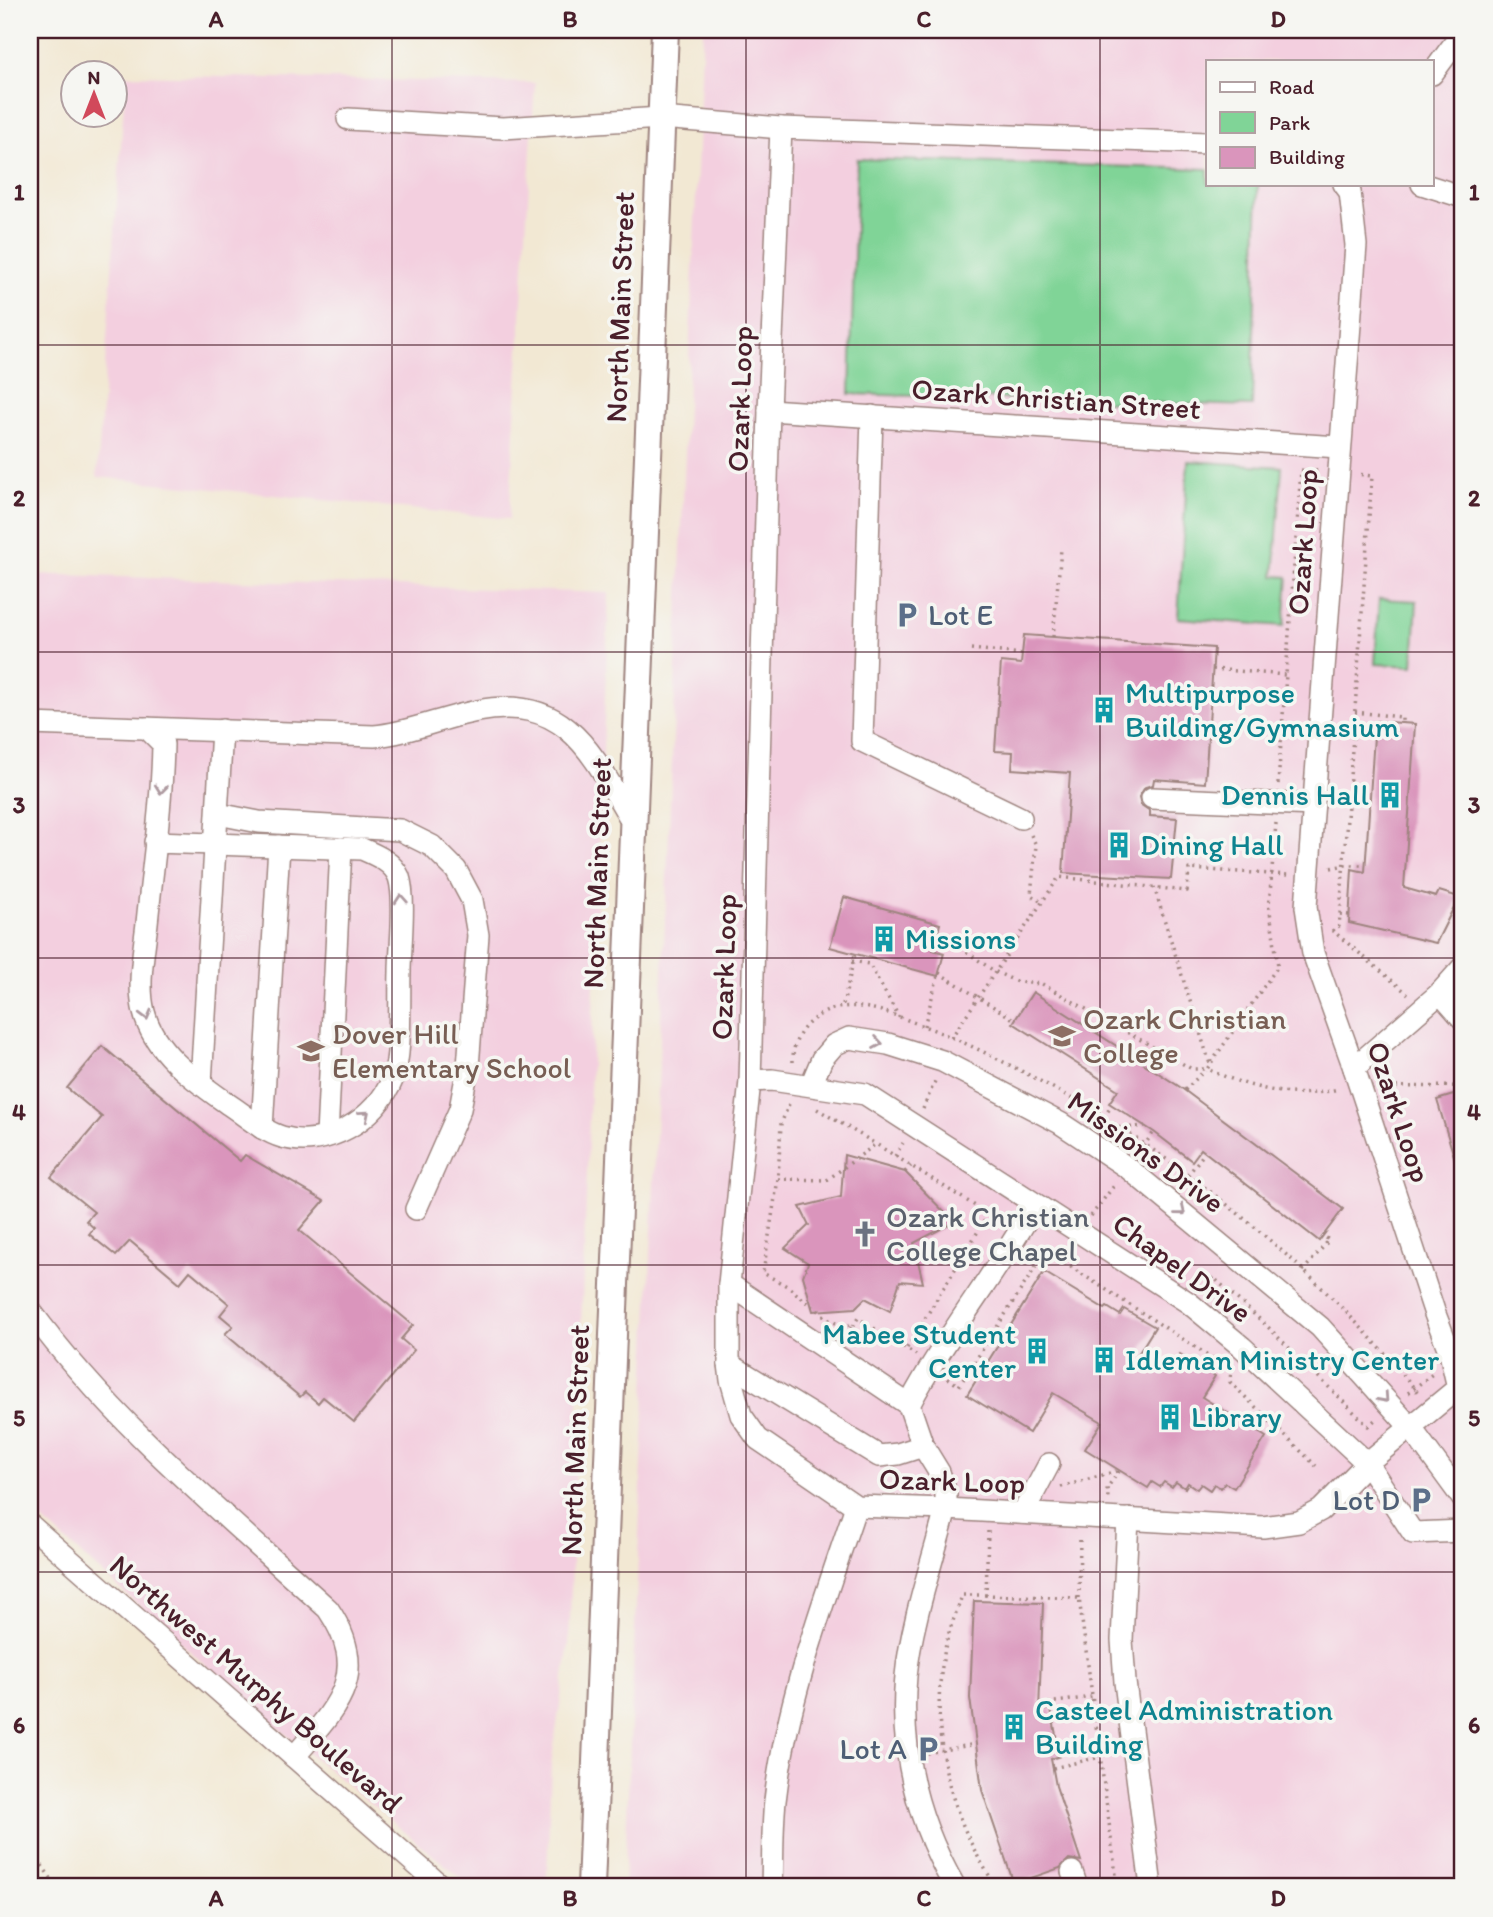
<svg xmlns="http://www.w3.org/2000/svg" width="1493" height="1917" font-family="Itim,sans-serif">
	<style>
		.built { fill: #f3cfdf; fill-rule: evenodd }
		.green { fill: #80d497; stroke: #657a61; stroke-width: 2 }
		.building { fill: #da95bc }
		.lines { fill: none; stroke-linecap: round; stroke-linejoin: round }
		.minor-casing { stroke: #9e847f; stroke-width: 24 }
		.major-casing { stroke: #9e847f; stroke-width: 30 }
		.path { stroke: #9e847f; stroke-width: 3.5; stroke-dasharray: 2 5; stroke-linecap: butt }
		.minor { stroke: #fff; stroke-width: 21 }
		.major { stroke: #fff; stroke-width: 26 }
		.oneway { stroke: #ae9aa0 }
		.grid { fill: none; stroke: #4a1f2b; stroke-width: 2; stroke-opacity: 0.55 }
		.labels { text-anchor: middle; stroke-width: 7; stroke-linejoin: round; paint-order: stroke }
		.street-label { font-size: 30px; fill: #4a1f2b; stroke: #f6f6f2 }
		.service-label { font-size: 30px; fill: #4e5e75; stroke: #f6f6f2; text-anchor: end }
		.culture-label { font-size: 30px; fill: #0d838f; stroke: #f6f6f2; text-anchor: start }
		.education-label { font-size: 30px; fill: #785e54; stroke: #f6f6f2; text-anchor: start }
		.worship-label { font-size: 30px; fill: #5b616d; stroke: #f6f6f2; text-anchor: start }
		.neatline { fill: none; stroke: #4a1f2b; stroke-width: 2.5 }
		.grid-label { font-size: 23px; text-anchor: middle; font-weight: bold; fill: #4a1f2b }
	</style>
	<rect width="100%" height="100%" fill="#f6f6f2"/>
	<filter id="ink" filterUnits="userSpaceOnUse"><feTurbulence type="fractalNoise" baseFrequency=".0143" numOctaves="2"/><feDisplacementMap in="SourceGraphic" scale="14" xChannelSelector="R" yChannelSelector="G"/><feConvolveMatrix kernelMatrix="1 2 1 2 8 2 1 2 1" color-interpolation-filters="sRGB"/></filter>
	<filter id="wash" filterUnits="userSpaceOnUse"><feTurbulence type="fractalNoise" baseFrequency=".00686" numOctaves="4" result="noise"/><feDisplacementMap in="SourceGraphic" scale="28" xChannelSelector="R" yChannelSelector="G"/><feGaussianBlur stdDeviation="1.57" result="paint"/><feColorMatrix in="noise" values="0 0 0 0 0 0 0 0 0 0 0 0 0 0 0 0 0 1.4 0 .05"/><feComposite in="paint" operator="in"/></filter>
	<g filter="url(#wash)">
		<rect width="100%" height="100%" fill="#f2e8d3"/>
		<g class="built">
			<path d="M 703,30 L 1463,30 L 1463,1887 L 624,1887 ZM 1208,61 L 1432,61 L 1432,184 L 1208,184 Z"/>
			<path d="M 126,75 L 535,83 L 509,519 L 97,477 Z"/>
			<path d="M 30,574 L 609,593 L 569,1643 L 551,1765 L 547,1875 L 543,1887 L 472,1887 L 257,1711 L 30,1509 Z"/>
		</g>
		<g class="green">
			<path d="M 857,159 L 1208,169 L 1208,184 L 1258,184 L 1252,406 L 850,394 Z"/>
			<path d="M 1188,461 L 1282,467 L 1274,576 L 1288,577 L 1284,626 L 1178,618 Z"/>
			<path d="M 1379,599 L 1417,601 L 1413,666 L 1375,664 Z"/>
		</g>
		<g id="blocks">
			<g class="building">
				<path d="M 1024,635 L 1214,648 L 1205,783 L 1154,779 L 1153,785 L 1145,787 L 1139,797 L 1141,805 L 1150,811 L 1150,816 L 1177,818 L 1171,879 L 1063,873 L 1070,773 L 1012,769 L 1013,752 L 995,751 L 1001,662 L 1021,664 Z"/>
				<path d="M 1375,721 L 1415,724 L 1404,888 L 1436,897 L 1439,891 L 1459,897 L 1436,943 L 1349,923 L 1352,869 L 1365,872 Z"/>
				<path d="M 844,897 L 940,924 L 933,950 L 944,953 L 938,976 L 830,947 Z"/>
				<path d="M 1033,992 L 1180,1087 L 1343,1209 L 1319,1241 L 1201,1149 L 1192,1161 L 1154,1132 L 1109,1103 L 1118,1090 L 1013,1023 Z"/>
				<path d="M 102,1046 L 240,1161 L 245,1155 L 324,1201 L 299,1230 L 413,1325 L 401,1339 L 414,1350 L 354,1422 L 323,1397 L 318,1403 L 305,1392 L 300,1397 L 225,1334 L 233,1326 L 220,1315 L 229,1304 L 190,1271 L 180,1283 L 130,1241 L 116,1256 L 89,1234 L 94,1228 L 86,1221 L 94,1212 L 51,1177 L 102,1117 L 67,1088 Z"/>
				<path d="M 1463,1092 L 1463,1172 L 1459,1173 L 1437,1100 Z"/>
				<path d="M 844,1155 L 905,1172 L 954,1222 L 914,1243 L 923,1283 L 900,1281 L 890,1311 L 865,1298 L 855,1308 L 813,1311 L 803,1276 L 808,1263 L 785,1248 L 809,1225 L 800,1207 L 841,1197 Z"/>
				<path d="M 1044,1272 L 1105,1309 L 1107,1307 L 1120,1315 L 1124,1309 L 1155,1327 L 1137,1356 L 1167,1374 L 1180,1354 L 1215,1376 L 1202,1397 L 1266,1437 L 1234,1488 L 1225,1483 L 1221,1488 L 1214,1484 L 1210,1490 L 1201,1484 L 1197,1489 L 1188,1483 L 1185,1488 L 1176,1482 L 1172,1487 L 1164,1482 L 1160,1487 L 1152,1482 L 1148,1488 L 1085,1449 L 1102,1422 L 1053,1393 L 1029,1433 L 967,1395 Z"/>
				<path d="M 974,1601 L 1043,1603 L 1039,1711 L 1051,1709 L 1060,1756 L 1051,1759 L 1056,1786 L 1081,1861 L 1069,1859 L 1060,1868 L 1014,1884 L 982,1790 L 970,1698 Z"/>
			</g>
		</g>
	</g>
	<g filter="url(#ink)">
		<use href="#blocks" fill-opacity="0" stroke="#9e847f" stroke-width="2"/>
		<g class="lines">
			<g class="minor-casing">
				<g id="minor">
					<path d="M 1432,74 L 1463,32"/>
					<path d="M 348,119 L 503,128 L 661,118 L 781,128"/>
					<path d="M 1208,143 L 781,128 L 769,410 L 750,1081 L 729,1284 L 729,1364 L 731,1380 L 741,1415 L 758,1439 L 856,1506 L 946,1509 L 1263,1527 L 1299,1522 L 1321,1510 L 1367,1463 L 1458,1388 L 1450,1353 L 1435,1314 L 1354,1068 L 1313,953 L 1306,907 L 1356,245 L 1350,192 L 1344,184"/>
					<path d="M 1422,184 L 1463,197"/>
					<path d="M 769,410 L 1339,447"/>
					<path d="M 872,416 L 862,741 L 1021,818"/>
					<path d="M 30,724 L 374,736 C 410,733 443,717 478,711 C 569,693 594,758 633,823"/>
					<path d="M 147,728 L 163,744 C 162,804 153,863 147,923 C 144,951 137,984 144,1012 C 154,1053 196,1081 228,1104 C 245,1115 262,1131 282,1137 C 326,1150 377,1119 393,1078 C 402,1054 399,1000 400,972 C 400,948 406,899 399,877 C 393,862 376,855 362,849 L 155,842"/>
					<path d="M 1152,798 L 1314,805"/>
					<path d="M 218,814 L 259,822 L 400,830 L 432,846 L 456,870 L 472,900 L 478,935 L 468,1067 L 460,1109 L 416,1209"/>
					<path d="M 1440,993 L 1463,1019"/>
					<path d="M 1354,1068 L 1440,993 L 1463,967"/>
					<path d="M 750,1081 L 772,1080 L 865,1094 L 1189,1303 L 1242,1347 L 1367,1463 L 1413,1533 L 1463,1531"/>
					<path d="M 201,1083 L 222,730"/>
					<path d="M 811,1085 L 822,1059 L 834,1045 L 849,1038 L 888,1044 L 942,1061 L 1060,1123 L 1128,1168 L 1320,1327 L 1411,1428 L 1463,1499"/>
					<path d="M 262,1128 L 279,846"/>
					<path d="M 327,1136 L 341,848"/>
					<path d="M 729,1284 L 909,1405 L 923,1446 L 939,1472 L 946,1493 L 946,1509 C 933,1560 911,1624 906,1676 C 899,1752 917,1821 955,1887"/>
					<path d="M 30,1310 C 113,1423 224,1514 328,1609 C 372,1674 337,1707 294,1757"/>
					<path d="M 729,1364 L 879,1456 L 898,1454 L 923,1446"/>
					<path d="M 909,1405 C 946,1335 996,1274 1035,1205"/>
					<path d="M 1023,1513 L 1049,1464"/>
					<path d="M 1128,1519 L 1122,1640 L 1125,1682 L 1151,1887"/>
					<path d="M 30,1525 L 442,1887"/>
					<path d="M 1072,1872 L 1077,1887"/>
					<path d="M 772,1887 C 773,1859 772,1830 775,1801 C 786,1702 824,1601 856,1506"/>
				</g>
			</g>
			<g class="major-casing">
				<path id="major" d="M 591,1887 L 665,30"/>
			</g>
			<g class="path">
				<path d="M 1053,637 L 1061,549"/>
				<path d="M 971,649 L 1022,654"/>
				<path d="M 1213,669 L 1286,675"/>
				<path d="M 1355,712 L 1402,717 L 1402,723"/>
				<path d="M 1278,784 L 1301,470 L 1318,471"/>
				<path d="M 1276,823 L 1269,905 L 1278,966 L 1207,1069 C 1247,1087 1294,1101 1338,1089"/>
				<path d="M 1031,835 L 1036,845 L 1031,895 L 1043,903"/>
				<path d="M 1331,868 L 1345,865 L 1365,865"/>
				<path d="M 1154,887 L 1210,1064"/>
				<path d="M 1340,914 L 1349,915"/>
				<path d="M 1332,930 L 1408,994"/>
				<path d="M 1332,931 L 1339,926 L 1340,914 L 1372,476 L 1357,474"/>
				<path d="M 938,932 L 994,971 L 1017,982 L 1042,984 L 1192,1069 L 1207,1069"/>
				<path d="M 852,961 L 869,964 L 899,1017"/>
				<path d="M 939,973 L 1015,1020"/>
				<path d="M 843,1005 L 855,954"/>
				<path d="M 924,1026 L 938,976"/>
				<path d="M 951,1038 L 1059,877 L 1187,891 L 1189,869 L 1289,875"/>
				<path d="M 793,1062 C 792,1037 807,1019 830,1010 C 862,999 896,1016 926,1027 C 961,1040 994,1057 1027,1074 C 1173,1150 1315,1265 1419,1394"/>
				<path d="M 1389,1087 L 1463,1086"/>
				<path d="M 1185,1090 L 1205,1070"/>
				<path d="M 789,1104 L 781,1124 L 778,1179 L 763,1273 L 787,1286 L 832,1322 L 853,1326 L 845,1338"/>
				<path d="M 817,1109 L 876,1144"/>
				<path d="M 923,1109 L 935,1081"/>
				<path d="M 1104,1117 L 1112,1105"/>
				<path d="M 1123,1128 L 1145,1126"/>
				<path d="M 1139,1152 L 1154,1132"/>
				<path d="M 895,1156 L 903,1143"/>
				<path d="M 905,1172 L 911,1166"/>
				<path d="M 1188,1175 L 1205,1152"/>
				<path d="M 778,1179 L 827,1180 L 876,1144 L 1001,1222"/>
				<path d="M 1091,1216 L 1116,1183"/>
				<path d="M 1059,1260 L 1068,1248"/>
				<path d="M 1303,1271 L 1329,1240 L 1323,1236"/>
				<path d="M 1202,1289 L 1213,1277 L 1267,1326 L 1368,1426 L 1375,1420"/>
				<path d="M 853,1326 L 858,1318 L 916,1355"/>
				<path d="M 907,1348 L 988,1215"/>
				<path d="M 948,1378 L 959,1386 L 1046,1251 L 1231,1370 L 1230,1382 L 1316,1466"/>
				<path d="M 1408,1393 L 1435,1372"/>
				<path d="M 1061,1487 L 1120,1470 L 1107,1488 L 1108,1498"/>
				<path d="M 988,1531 L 986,1595 L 1079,1598 L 1116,1875"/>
				<path d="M 986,1595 L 962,1595 C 958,1609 952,1622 948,1636 C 926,1722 946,1815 997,1887"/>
				<path d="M 1079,1598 L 1080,1536"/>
				<path d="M 1041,1704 L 1092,1697"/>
				<path d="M 927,1753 L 976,1744"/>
				<path d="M 1053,1768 L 1100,1757"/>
				<path d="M 30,1848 L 57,1887"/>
				<path d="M 1030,1887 L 1032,1887"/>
			</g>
			<use href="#minor" class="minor"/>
			<use href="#major" class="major"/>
		</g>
		<defs><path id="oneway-chevron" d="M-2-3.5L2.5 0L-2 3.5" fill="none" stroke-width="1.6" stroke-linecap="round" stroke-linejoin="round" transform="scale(1.75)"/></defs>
		<g class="oneway">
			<use href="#oneway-chevron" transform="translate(161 789) rotate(96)"/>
			<use href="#oneway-chevron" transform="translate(401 899) rotate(-94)"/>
			<use href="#oneway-chevron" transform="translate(146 1015) rotate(75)"/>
			<use href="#oneway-chevron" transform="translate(878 1043) rotate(10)"/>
			<use href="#oneway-chevron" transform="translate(365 1115) rotate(-40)"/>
			<use href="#oneway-chevron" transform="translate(1181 1211) rotate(39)"/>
			<use href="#oneway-chevron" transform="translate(1384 1398) rotate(48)"/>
		</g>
	</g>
	<path class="grid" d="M 392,30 L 392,1887M 746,30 L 746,1887M 1100,30 L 1100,1887M 30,345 L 1463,345M 30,652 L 1463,652M 30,958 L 1463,958M 30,1265 L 1463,1265M 30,1572 L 1463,1572"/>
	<defs>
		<g id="parking-bare" transform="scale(2.1)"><path d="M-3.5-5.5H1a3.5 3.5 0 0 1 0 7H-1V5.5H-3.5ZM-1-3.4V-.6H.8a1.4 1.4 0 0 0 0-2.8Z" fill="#5c6f8a" stroke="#f6f6f2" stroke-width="2.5" paint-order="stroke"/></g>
		<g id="building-bare" transform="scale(2.1)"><path d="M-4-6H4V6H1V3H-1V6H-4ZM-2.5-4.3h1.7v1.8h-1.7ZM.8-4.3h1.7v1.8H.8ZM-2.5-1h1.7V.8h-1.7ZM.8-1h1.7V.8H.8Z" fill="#0f9aa8" stroke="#f6f6f2" stroke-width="2.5" paint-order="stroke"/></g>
		<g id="university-bare" transform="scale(2.1)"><path d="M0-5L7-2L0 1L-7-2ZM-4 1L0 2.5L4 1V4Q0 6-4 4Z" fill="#8d6e63" stroke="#f6f6f2" stroke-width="2.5" paint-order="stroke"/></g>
		<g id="school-bare" transform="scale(2.1)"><path d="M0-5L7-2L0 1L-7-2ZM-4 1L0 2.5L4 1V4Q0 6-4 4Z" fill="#8d6e63" stroke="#f6f6f2" stroke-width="2.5" paint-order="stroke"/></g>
		<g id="church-bare" transform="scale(2.1)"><path d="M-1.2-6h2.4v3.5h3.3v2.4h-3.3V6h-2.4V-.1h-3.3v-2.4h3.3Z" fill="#6b7280" stroke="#f6f6f2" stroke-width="2.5" paint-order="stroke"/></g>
	</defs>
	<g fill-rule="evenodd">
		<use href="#parking-bare" x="907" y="615"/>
		<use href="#building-bare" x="1104" y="710"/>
		<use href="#building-bare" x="1390" y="795"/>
		<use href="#building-bare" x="1119" y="845"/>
		<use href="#building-bare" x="884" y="939"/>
		<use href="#university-bare" x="1062" y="1036"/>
		<use href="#school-bare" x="311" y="1051"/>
		<use href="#church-bare" x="865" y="1234"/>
		<use href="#building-bare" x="1037" y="1351"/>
		<use href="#building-bare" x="1104" y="1360"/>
		<use href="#building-bare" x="1170" y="1417"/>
		<use href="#parking-bare" x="1421" y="1500"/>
		<use href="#building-bare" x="1014" y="1727"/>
		<use href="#parking-bare" x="928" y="1749"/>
	</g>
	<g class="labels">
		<g class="street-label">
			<text transform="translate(620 307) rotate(-88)" y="10">North Main Street</text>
			<text transform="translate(740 399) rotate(-88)" y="10">Ozark Loop</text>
			<text transform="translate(1056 399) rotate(4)" y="10">Ozark Christian Street</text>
			<text transform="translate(1303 542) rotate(-86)" y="10">Ozark Loop</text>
			<text transform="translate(597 873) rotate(-88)" y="10">North Main Street</text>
			<text transform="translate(724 967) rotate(-88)" y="10">Ozark Loop</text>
			<text transform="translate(1399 1112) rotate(72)" y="10">Ozark Loop</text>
			<text transform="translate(1146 1152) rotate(36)" y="10">Missions Drive</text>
			<text transform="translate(1182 1268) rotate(36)" y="10">Chapel Drive</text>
			<text transform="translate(575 1440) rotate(-88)" y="10">North Main Street</text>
			<text transform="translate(952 1481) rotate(2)" y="10">Ozark Loop</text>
			<text transform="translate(256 1684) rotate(41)" y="10">Northwest Murphy Boulevard</text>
		</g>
		<g class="service-label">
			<text x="928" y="625" text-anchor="start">Lot E</text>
			<text x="1400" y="1510">Lot D</text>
			<text x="907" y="1759">Lot A</text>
		</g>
		<g class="culture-label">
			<text x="1125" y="703">Multipurpose<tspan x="1125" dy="34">Building/Gymnasium</tspan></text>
			<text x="1369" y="805" text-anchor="end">Dennis Hall</text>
			<text x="1140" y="855">Dining Hall</text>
			<text x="905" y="949">Missions</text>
			<text x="1016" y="1344" text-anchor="end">Mabee Student<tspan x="1016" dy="34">Center</tspan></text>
			<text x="1125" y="1370">Idleman Ministry Center</text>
			<text x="1191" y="1427">Library</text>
			<text x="1035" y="1720">Casteel Administration<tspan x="1035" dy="34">Building</tspan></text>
		</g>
		<g class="education-label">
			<text x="1083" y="1029">Ozark Christian<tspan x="1083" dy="34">College</tspan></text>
			<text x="332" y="1044">Dover Hill<tspan x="332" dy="34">Elementary School</tspan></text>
		</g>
		<g class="worship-label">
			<text x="886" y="1227">Ozark Christian<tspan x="886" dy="34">College Chapel</tspan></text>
		</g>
	</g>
	<rect width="1493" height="1917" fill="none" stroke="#f6f6f2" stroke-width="77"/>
	<rect x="1206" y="60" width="228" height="126" fill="#f6f6f2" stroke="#b1a0a2" stroke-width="2"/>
	<rect x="1220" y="82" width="35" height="10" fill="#ffffff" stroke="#b1a0a2" stroke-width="2"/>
	<text x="1269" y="94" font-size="21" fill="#4a1f2b">Road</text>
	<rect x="1220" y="112" width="35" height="21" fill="#80d497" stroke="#b1a0a2" stroke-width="2"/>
	<text x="1269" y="130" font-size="21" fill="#4a1f2b">Park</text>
	<rect x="1220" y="147" width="35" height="21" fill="#da95bc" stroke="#b1a0a2" stroke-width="2"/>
	<text x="1269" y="164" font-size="21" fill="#4a1f2b">Building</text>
	<g transform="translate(94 94)"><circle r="33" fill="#f6f6f2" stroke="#b1a0a2" stroke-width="2"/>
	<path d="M0-5L12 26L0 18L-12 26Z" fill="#d1495b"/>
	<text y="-10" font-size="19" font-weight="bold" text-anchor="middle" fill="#4a1f2b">N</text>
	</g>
	<rect x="38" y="38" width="1416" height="1840" class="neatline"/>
	<g class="grid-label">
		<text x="216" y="27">A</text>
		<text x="570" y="27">B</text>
		<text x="924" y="27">C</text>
		<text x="1278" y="27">D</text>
		<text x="19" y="200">1</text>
		<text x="1474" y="200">1</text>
		<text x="19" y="506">2</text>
		<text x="1474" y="506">2</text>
		<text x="19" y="813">3</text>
		<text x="1474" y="813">3</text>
		<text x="19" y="1120">4</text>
		<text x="1474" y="1120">4</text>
		<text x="19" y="1426">5</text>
		<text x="1474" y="1426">5</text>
		<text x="19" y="1733">6</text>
		<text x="1474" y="1733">6</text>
		<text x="216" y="1906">A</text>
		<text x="570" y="1906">B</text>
		<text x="924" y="1906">C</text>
		<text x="1278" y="1906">D</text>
	</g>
</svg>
